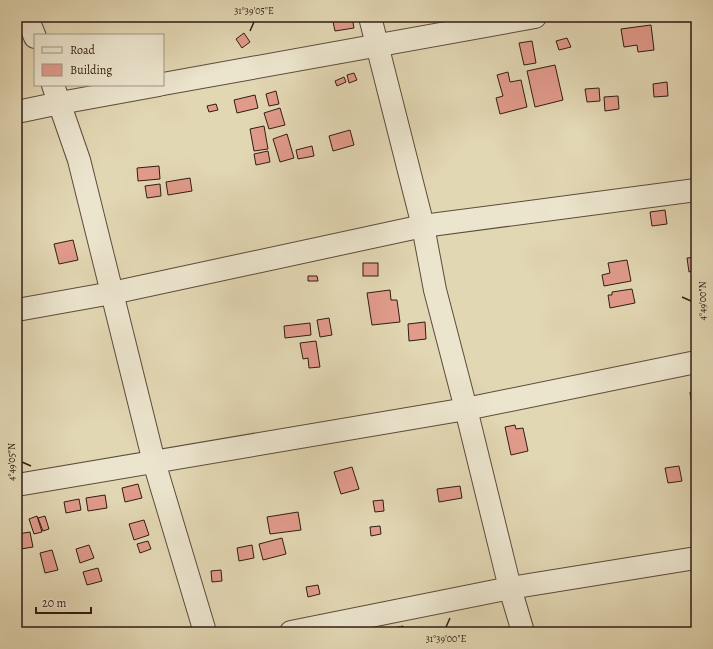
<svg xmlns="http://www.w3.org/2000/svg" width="713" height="649" font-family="Alegreya,serif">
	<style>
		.building { fill: #e19b8b; stroke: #311c14 }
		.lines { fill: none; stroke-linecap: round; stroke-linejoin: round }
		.minor-casing { stroke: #5d4b3c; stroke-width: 24 }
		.minor { stroke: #ece5ce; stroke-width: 22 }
		.ticks { fill: none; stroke: #311c14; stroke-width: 1.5 }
		.neatline { fill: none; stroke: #311c14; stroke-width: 1.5 }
		.ticks-label { font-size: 10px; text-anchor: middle; fill: #311c14 }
	</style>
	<rect width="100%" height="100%" fill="#e2d7b3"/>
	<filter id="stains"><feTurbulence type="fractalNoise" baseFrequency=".005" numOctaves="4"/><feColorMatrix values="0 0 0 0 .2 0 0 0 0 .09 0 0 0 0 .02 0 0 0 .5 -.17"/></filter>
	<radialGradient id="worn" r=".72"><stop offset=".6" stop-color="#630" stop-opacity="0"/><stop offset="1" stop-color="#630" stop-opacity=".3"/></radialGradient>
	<g class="building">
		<path d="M 332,17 L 352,17 L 354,28 L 335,31 Z"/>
		<path d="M 651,25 L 654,50 L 638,52 L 637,45 L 624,47 L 621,29 Z"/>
		<path d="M 244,33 L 250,42 L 242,48 L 236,39 Z"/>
		<path d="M 567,38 L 571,47 L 559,50 L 556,41 Z"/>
		<path d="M 532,41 L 536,63 L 524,65 L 519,43 Z"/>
		<path d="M 555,65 L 563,100 L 535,107 L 527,71 Z"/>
		<path d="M 508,72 L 510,82 L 521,80 L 527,107 L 500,114 L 496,98 L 503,96 L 497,75 Z"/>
		<path d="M 354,73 L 357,80 L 349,83 L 347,75 Z"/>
		<path d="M 344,77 L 346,82 L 337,86 L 335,81 Z"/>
		<path d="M 667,82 L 668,96 L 654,97 L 653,84 Z"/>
		<path d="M 599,88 L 600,101 L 587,102 L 585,89 Z"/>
		<path d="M 276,91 L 279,104 L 269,106 L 266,94 Z"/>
		<path d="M 255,95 L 258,108 L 237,113 L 234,100 Z"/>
		<path d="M 618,96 L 619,109 L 605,111 L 604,97 Z"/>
		<path d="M 216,104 L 218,110 L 209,112 L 207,106 Z"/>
		<path d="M 280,108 L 285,125 L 269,129 L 264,113 Z"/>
		<path d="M 264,126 L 268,149 L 254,151 L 250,129 Z"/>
		<path d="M 350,130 L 354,145 L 333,151 L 329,136 Z"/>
		<path d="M 287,134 L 294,158 L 280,162 L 273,139 Z"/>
		<path d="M 312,146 L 314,156 L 298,159 L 296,150 Z"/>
		<path d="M 268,151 L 270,162 L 256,165 L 254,154 Z"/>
		<path d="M 159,166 L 160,179 L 138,181 L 137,168 Z"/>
		<path d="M 190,178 L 192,191 L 168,195 L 166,182 Z"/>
		<path d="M 160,184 L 161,196 L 147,198 L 145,186 Z"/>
		<path d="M 665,210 L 667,224 L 652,226 L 650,212 Z"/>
		<path d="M 73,240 L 78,260 L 59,264 L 54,244 Z"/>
		<path d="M 696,257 L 696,270 L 689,272 L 687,258 Z"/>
		<path d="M 627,260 L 631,281 L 604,286 L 602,275 L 610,273 L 608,263 Z"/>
		<rect x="363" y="263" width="15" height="13"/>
		<path d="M 308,276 L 317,276 L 318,281 L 308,281 Z"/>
		<path d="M 632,289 L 635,303 L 610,308 L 608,295 L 612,295 L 612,292 Z"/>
		<path d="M 390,290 L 391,300 L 397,300 L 400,322 L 372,325 L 367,293 Z"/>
		<path d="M 329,318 L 332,335 L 320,337 L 317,320 Z"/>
		<path d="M 425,322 L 426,339 L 409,341 L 408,324 Z"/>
		<path d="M 310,323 L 311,335 L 285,338 L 284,326 Z"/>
		<path d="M 316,341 L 320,367 L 309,368 L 308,358 L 303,359 L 300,343 Z"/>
		<path d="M 695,391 L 696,399 L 691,400 L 690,392 Z"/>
		<path d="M 515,425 L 516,429 L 523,428 L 528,451 L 511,455 L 505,427 Z"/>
		<path d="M 679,466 L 682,481 L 668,483 L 665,468 Z"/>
		<path d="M 352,467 L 359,489 L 341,494 L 334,472 Z"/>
		<path d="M 138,484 L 142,498 L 125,502 L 122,488 Z"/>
		<path d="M 460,486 L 462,498 L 439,502 L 437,489 Z"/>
		<path d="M 105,495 L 107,508 L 88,511 L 86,498 Z"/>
		<path d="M 79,499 L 81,510 L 66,513 L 64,502 Z"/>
		<path d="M 383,500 L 384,511 L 375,512 L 373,501 Z"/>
		<path d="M 298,512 L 301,530 L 270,534 L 267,517 Z"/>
		<path d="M 37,516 L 42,532 L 34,534 L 29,519 Z"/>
		<path d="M 45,516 L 49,529 L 43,531 L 38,518 Z"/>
		<path d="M 144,520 L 149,535 L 134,540 L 129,524 Z"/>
		<path d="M 380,526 L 381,534 L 371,536 L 370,527 Z"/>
		<path d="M 30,532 L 33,547 L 21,549 L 18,534 Z"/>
		<path d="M 282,538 L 286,554 L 263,560 L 259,544 Z"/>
		<path d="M 148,541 L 151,549 L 140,553 L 137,544 Z"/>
		<path d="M 89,545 L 94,558 L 80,563 L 76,549 Z"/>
		<path d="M 252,545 L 254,558 L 239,561 L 237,548 Z"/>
		<path d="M 52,550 L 58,570 L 45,573 L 40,553 Z"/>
		<path d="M 98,568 L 102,581 L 87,585 L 83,572 Z"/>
		<path d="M 221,570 L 222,581 L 212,582 L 211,571 Z"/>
		<path d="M 318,585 L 320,594 L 308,597 L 306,587 Z"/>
		<path d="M 403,626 L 404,632 L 394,632 L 393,628 Z"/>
	</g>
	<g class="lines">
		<g class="minor-casing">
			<g id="minor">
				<path d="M 27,17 L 35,37"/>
				<path d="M 370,17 L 423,226 L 435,290 L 466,409 L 510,588 L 523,632"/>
				<path d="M 163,84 L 535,17"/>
				<path d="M 53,85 L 79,160 L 154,462 L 205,632"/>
				<path d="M 17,112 L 60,103 L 159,85"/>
				<path d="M 17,310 L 112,293 L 423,226 L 696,190"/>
				<path d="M 17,485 L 466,409 L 696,362"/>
				<path d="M 291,632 L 510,588 L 696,558"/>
			</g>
		</g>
		<use href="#minor" class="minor"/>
	</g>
	<path class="ticks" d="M 250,31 L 254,22M 682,297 L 691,301M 22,462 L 31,466M 446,627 L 450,618"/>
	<rect width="713" height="649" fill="none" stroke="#e2d7b3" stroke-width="44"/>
	<rect x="34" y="34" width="130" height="52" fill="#ece5ce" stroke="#a19584"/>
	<rect x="42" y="47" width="20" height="6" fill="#ece5ce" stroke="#a19584"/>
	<text x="70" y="54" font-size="12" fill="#311c14">Road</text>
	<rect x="42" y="64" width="20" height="12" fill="#e19b8b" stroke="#a19584"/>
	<text x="70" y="74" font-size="12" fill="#311c14">Building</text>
	<path d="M36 607v6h55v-6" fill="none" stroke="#311c14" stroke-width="2"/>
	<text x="42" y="607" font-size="12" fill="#311c14" stroke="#ece5ce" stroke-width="3" paint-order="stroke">20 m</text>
	<rect x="22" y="22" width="669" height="605" class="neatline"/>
	<g class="ticks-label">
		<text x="254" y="14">31°39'05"E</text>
		<text transform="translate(702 301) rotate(-90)" y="4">4°49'00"N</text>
		<text transform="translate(11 462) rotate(-90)" y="4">4°49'05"N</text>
		<text x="446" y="642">31°39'00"E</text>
	</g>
	<rect width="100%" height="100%" filter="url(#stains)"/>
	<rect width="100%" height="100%" fill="url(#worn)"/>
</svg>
